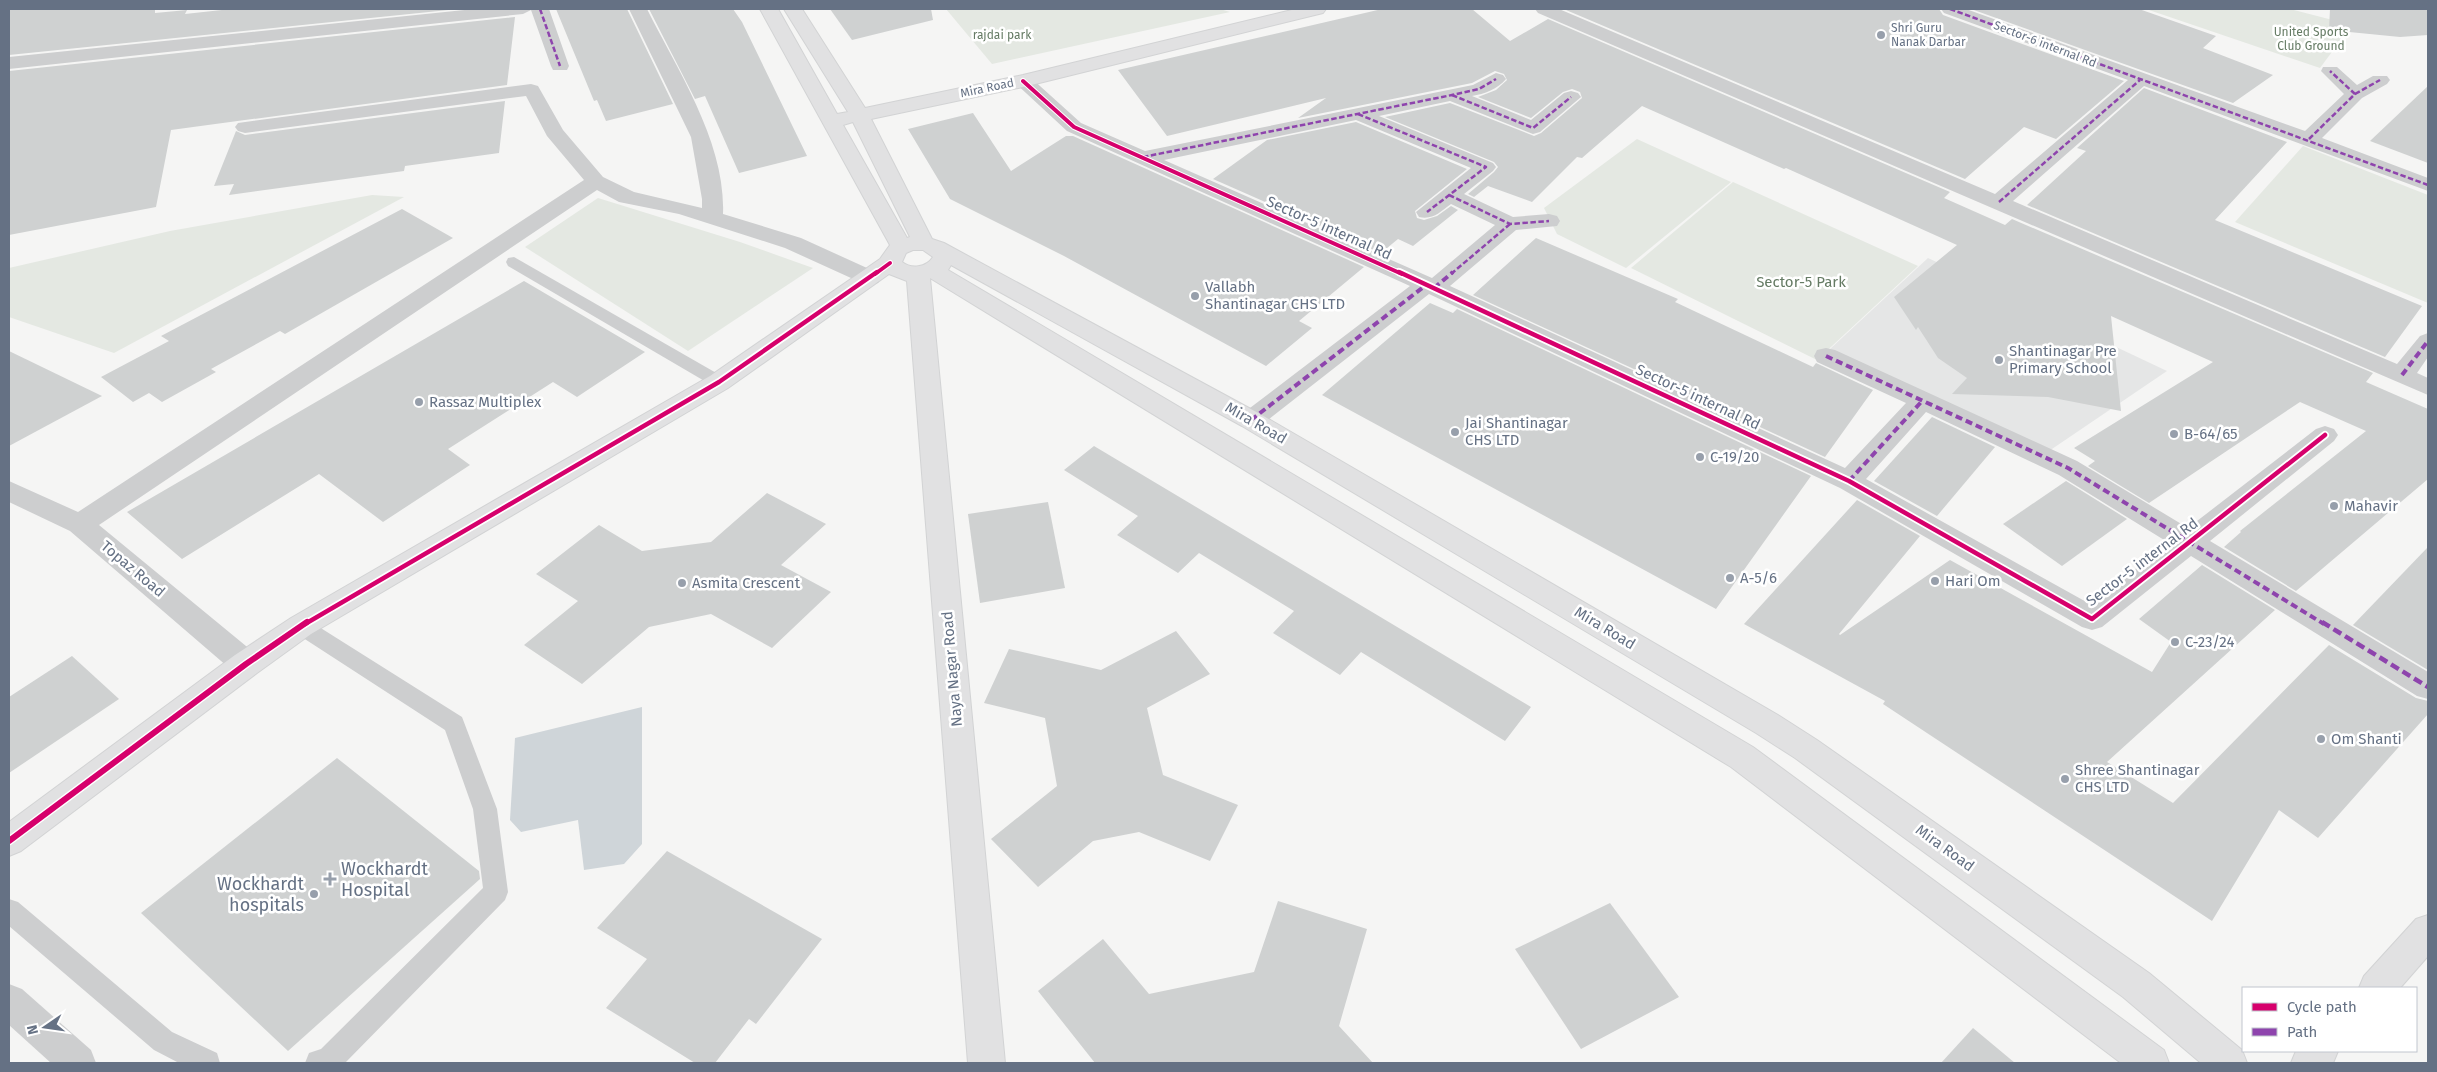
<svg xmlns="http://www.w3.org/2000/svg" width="2437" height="1072" font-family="'Fira Sans',sans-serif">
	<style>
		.built { fill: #e5e6e6 }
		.green { fill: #e4e8e2 }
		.water { fill: #cfd5d9 }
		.building { fill: #cfd1d1 }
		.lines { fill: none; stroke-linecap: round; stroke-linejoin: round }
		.secondary-casing { stroke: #d2d3d4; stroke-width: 2 }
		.lane { fill: #cdcecf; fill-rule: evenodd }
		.street { fill: #cdcecf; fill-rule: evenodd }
		.secondary { fill: #e1e1e2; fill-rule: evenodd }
		.quiet-far2 { stroke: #8e44ad; stroke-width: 2.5; stroke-dasharray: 5.5 2.5; stroke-linecap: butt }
		.quiet-far1 { stroke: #8e44ad; stroke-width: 4; stroke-dasharray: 7 4; stroke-linecap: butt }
		.quiet { stroke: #8e44ad; stroke-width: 4.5; stroke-dasharray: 9 4.5; stroke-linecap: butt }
		.cycleway-far2-casing { stroke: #fff; stroke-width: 6 }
		.cycleway-far1-casing { stroke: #fff; stroke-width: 8 }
		.cycleway-casing { stroke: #fff; stroke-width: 9 }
		.cycleway-far2 { stroke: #d6006c; stroke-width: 4 }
		.cycleway-far1 { stroke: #d6006c; stroke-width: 4.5 }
		.cycleway { stroke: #d6006c; stroke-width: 6 }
		.poi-dot { fill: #979fab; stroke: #fff; stroke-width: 2 }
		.labels { text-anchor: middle; stroke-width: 5; stroke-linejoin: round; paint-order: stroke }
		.far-poi-label { font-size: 12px; fill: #657184; stroke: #fff; text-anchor: start }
		.far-park-label { font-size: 12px; fill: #657b64; stroke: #fff }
		.far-street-label { font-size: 12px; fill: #657184; stroke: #fff }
		.street-label { font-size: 15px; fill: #657184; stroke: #fff }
		.park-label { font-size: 15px; fill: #657b64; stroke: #fff }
		.poi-label { font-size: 15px; fill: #657184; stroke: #fff; text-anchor: start }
		.near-poi-label { font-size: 18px; fill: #657184; stroke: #fff; text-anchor: start }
	</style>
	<rect width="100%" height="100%" fill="#f5f5f4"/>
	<path class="built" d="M 1928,258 L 2167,371 L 2049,451 L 1830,349 Z"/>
	<g class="green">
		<path d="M 946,9 L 1220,9 L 1230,12 L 992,64 Z"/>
		<path d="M 2146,9 L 2290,9 L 2352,25 L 2320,68 Z"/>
		<path d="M 1637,139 L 1731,182 L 1626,268 L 1557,234 L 1544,208 Z"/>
		<path d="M 2303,146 L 2428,195 L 2428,303 L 2235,222 Z"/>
		<path d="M 1733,182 L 1918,266 L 1817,360 L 1631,268 Z"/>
		<path d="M 372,195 L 404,197 L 114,353 L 9,317 L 9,268 L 170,231 Z"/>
		<path d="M 598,198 L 740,242 L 813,268 L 688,351 L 525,247 Z"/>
	</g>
	<path class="water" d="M 642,707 L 642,844 L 624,864 L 584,870 L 578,820 L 521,832 L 510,820 L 515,738 Z"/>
	<g class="building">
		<path d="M 9,9 L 155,9 L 155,13 L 187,10 L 185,14 L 231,9 L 458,9 L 9,55 Z"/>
		<path d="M 556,9 L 627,9 L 673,104 L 606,121 L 597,100 L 594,101 Z"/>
		<path d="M 649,9 L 733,9 L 742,22 L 807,156 L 739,173 L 705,96 L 695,99 Z"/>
		<path d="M 830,9 L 931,9 L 933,20 L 852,40 Z"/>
		<path d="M 1382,9 L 1472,9 L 1510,41 L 1548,19 L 1950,192 L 1944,198 L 2005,225 L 2012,219 L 2373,373 L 2366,382 L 2428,409 L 2428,479 L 2296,591 L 2224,547 L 2241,532 L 2240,531 L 2366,431 L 2300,402 L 2149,503 L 2088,466 L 2095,461 L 2074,448 L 2213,362 L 2111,316 L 2121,411 L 2048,397 L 1952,394 L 1967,378 L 1938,358 L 1918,327 L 1916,330 L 1894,297 L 1957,245 L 1786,168 L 1784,169 L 1642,106 L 1582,158 L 1577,157 L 1532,202 L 1488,186 L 1474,197 L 1468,194 L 1494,172 L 1498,167 L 1494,162 L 1385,117 L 1450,103 L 1534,136 L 1541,133 L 1582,98 L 1580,92 L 1572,89 L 1563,92 L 1531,118 L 1478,97 L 1496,90 L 1507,80 L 1504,74 L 1495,71 L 1472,83 L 1298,118 L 1326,98 L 1167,136 L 1118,70 Z"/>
		<path d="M 1568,9 L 1939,9 L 1943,15 L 2124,81 L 2056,139 L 2024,127 L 1965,179 L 1566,10 Z"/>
		<path d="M 1971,9 L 2139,9 L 2216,36 L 2203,48 L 2273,75 L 2233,103 Z"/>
		<path d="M 2330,9 L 2428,9 L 2428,35 L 2400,37 L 2329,30 Z"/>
		<path d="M 515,17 L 507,85 L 171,130 L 156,207 L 9,235 L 9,71 Z"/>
		<path d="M 2428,86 L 2428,163 L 2370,141 Z"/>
		<path d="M 2144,88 L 2287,142 L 2215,220 L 2422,306 L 2385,357 L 2027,205 L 2086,151 L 2077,148 Z"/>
		<path d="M 505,101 L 499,153 L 405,166 L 404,171 L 229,195 L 234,184 L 214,186 L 236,131 L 245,135 Z"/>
		<path d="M 973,113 L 1011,171 L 1066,136 L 1073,136 L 1364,267 L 1299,321 L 1312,328 L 1266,366 L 1064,256 L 950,199 L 908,129 Z"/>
		<path d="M 1356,122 L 1467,169 L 1415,211 L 1417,218 L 1424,220 L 1437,216 L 1451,206 L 1458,210 L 1413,246 L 1398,239 L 1381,253 L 1213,179 L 1267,140 Z"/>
		<path d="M 402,209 L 453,238 L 285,334 L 280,331 L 211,369 L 216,372 L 162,402 L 149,393 L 133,402 L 101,377 L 169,341 L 161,336 Z"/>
		<path d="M 1536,238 L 1678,299 L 1675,302 L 1813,367 L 1816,363 L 1873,390 L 1825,457 L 1473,295 Z"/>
		<path d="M 524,281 L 645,352 L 577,397 L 553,382 L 448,449 L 470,465 L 383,522 L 319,474 L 182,559 L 127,512 Z"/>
		<path d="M 1430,303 L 1453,313 L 1457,309 L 1811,476 L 1716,609 L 1322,395 Z"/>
		<path d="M 9,351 L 102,396 L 9,446 Z"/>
		<path d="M 1932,417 L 1995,447 L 1937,516 L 1874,481 Z"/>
		<path d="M 1094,446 L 1531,707 L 1505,741 L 1361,652 L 1340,675 L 1273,633 L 1294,611 L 1199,553 L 1178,573 L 1117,535 L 1138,516 L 1064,470 Z"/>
		<path d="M 2066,481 L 2127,519 L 2062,566 L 2003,524 Z"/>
		<path d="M 767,493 L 826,524 L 781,565 L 831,592 L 772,648 L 711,614 L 649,627 L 582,684 L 524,645 L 578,601 L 536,574 L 599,525 L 642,551 L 711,542 Z"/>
		<path d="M 1857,500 L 1920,536 L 1839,634 L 1840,635 L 1950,560 L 2152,672 L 2171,642 L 2139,619 L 2202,565 L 2275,610 L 2107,762 L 2173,803 L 2329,645 L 2416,698 L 2428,701 L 2428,714 L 2318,838 L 2279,810 L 2212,921 L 1883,704 L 1885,701 L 1744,624 Z"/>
		<path d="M 1048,502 L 1065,588 L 980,603 L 968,514 Z"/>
		<path d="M 2428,547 L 2428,670 L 2353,625 Z"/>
		<path d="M 1176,631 L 1210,674 L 1147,708 L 1163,775 L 1238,805 L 1210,861 L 1139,832 L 1093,841 L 1038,887 L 991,839 L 1057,786 L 1045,718 L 984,703 L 1009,649 L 1101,670 Z"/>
		<path d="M 72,656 L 119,699 L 9,773 L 9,697 Z"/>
		<path d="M 337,758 L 479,871 L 480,879 L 288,1051 L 141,913 Z"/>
		<path d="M 667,851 L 822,939 L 756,1024 L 749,1019 L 715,1063 L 695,1063 L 606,1008 L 647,959 L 597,928 Z"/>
		<path d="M 1278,901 L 1367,929 L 1339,1026 L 1373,1063 L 1095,1063 L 1038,991 L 1103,939 L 1149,994 L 1254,972 Z"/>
		<path d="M 1610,903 L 1679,997 L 1581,1049 L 1515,949 Z"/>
		<path d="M 1973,1028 L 2015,1063 L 1941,1063 Z"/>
	</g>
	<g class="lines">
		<g class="secondary-casing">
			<g id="secondary">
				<path d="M 760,9 L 778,9 L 837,114 L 848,112 L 784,9 L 802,9 L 865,108 L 1023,75 L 1296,9 L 1326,9 L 1323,13 L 1023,87 L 871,119 L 932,239 L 944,243 L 1260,414 L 1778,715 L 1817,740 L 2149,973 L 2242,1050 L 2247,1063 L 2201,1063 L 2123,997 L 1795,758 L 1756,733 L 1242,426 L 951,265 L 948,270 L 1753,747 L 2164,1050 L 2169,1063 L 2121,1063 L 1731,767 L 930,278 L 1005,1063 L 968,1063 L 907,281 L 889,274 L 728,388 L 311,634 L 257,673 L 21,851 L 9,856 L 9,822 L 235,655 L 291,618 L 710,376 L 880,259 L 890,245 ZM 853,122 L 910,237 L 907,238 L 843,125 ZM 913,250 L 923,250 L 933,257 C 926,268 911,269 902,262 L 906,253 Z"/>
				<path d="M 2428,915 L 2428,956 L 2400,988 L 2359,988 L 2364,976 L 2416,919 Z"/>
				<path d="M 2296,1051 L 2338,1051 L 2333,1063 L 2291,1063 Z"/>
			</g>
		</g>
		<g class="lane">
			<path d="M 514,257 L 725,378 L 728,382 L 725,386 L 719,388 L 713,386 L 508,266 L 506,262 L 508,258 Z"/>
			<path d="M 301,618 L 308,620 L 462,717 L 497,809 L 508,892 L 505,900 L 345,1063 L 305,1063 L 309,1053 L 321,1049 L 483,888 L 473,809 L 445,730 L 294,632 L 290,626 L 294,620 Z"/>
			<path d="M 9,899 L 18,902 L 172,1032 L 217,1053 L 220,1063 L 179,1063 L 154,1050 L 9,926 Z"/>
		</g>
		<g class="street">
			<path d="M 474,9 L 549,9 L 569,66 L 567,70 L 553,70 L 551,66 L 531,10 L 523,14 L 9,69 L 9,57 Z"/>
			<path d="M 629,9 L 647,9 C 678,71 726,143 723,214 L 801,238 L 878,273 L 881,278 L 878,283 L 870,285 L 862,283 L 785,248 L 679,214 L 619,202 L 597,190 L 99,525 L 257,655 L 261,664 L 257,673 L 246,676 L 235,673 L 70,531 L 9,502 L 9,481 L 78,512 L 584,180 L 547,136 L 526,96 L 245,133 L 238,131 L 235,127 L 238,123 L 531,84 L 538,86 L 563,130 L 603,177 L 634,192 L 702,208 L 702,199 L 691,137 Z"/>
			<path d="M 1535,9 L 1559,9 L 1995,194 L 2128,80 L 1944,13 L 1941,9 L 1966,9 L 2305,131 L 2344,94 L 2321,71 L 2323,67 L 2337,67 L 2357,85 L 2373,76 L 2387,76 L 2390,80 L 2387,84 L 2362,98 L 2322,138 L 2428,178 L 2428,191 L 2144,86 L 2013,201 L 2397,364 L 2420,336 L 2428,333 L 2428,357 L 2417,373 L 2428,378 L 2428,395 L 1538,13 Z"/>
			<path d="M 1496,73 L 1503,75 L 1506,79 C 1498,89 1484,94 1472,96 L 1531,120 L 1564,93 L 1571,91 L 1578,93 L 1581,97 L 1540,132 L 1533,134 L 1450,101 L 1379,116 L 1493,163 L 1496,167 L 1493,171 L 1464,194 L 1513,217 L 1549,214 L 1557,216 L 1560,221 L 1557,226 L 1516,230 L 1450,286 L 1845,468 L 1906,403 L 1817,362 L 1814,356 L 1817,350 L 1826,348 L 1835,350 L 2077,461 L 2188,528 L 2316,429 L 2325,426 L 2334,429 L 2338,435 L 2334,441 L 2210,541 L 2428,672 L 2428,699 L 2417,696 L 2191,556 L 2102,627 L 2092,630 L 2082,627 L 1840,488 L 1429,294 L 1260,426 L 1251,429 L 1242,426 L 1238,420 L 1242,414 L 1410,286 L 1067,131 L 1013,81 L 1016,77 L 1030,77 L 1081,123 L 1145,151 L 1473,85 ZM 1356,120 L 1471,168 L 1416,212 L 1419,217 C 1433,220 1440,212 1451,204 L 1495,225 L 1432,278 L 1164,160 ZM 1926,412 L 2059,475 L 2169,543 L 2090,604 L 1866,479 Z"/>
			<path d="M 9,984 L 22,989 L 91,1050 L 96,1063 L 51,1063 L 9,1025 Z"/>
		</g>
		<use href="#secondary" class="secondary"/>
		<g class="quiet-far2">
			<path d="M 540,9 L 560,66"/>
			<path d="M 1950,9 L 2428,185"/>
			<path d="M 2355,94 L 2380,80"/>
			<path d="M 1452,95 L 1533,128 L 1571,97"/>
			<path d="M 1358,114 L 1486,167 L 1427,212"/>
			<path d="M 2309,139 L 2355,94 L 2330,71"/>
			<path d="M 1143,157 L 1452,95 L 1479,89 L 1496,79"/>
			<path d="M 1449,195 L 1510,224 L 1549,221"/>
			<path d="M 1999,202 L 2140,80"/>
			<path d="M 1451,274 L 1510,224"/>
		</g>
		<g class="quiet-far1">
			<path d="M 1434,288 L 1453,272"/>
			<path d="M 1826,356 L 2068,468 L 2324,624"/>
			<path d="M 2402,375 L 2428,341"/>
			<path d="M 1251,420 L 1426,285"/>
			<path d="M 1849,481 L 1923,400"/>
		</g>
		<path class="quiet" d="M 2322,622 L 2428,687"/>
		<g class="cycleway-far2-casing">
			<g id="cycleway-far2">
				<path d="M 1023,81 L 1074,127 L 1402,274"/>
				<path d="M 875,274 L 890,263"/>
			</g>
		</g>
		<g class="cycleway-far1-casing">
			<g id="cycleway-far1">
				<path d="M 1399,272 L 1849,481 L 2092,619 L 2325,435"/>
				<path d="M 305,624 L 719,382 L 877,272"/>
			</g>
		</g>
		<g class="cycleway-casing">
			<path id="cycleway" d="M 9,841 L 246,664 L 307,622"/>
		</g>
		<use href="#cycleway-far2" class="cycleway-far2"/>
		<use href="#cycleway-far1" class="cycleway-far1"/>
		<use href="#cycleway" class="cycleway"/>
	</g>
	<g class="poi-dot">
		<circle cx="1881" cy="35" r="5"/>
		<circle cx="1195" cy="296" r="5"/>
		<circle cx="1999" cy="360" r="5"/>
		<circle cx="419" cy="402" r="5"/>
		<circle cx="1455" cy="432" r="5"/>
		<circle cx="2174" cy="434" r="5"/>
		<circle cx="1700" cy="457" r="5"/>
		<circle cx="2334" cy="506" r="5"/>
		<circle cx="1730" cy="578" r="5"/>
		<circle cx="1935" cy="581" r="5"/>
		<circle cx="682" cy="583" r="5"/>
		<circle cx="2175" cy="642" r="5"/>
		<circle cx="2321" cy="739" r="5"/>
		<circle cx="2065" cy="779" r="5"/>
		<path d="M327.5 871.5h5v5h5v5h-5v5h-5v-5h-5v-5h5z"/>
		<circle cx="314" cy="894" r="5"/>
	</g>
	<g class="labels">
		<g class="far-poi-label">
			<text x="1891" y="32">Shri Guru<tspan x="1891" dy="14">Nanak Darbar</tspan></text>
		</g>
		<g class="far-park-label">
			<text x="2311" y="36">United Sports<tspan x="2311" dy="14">Club Ground</tspan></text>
			<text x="1002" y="39">rajdai park</text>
		</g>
		<g class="far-street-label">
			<text transform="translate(2045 44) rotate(21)" y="4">Sector-6 internal Rd</text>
			<text transform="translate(987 88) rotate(-12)" y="4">Mira Road</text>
		</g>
		<g class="street-label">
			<text transform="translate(1329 228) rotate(24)" y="5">Sector-5 internal Rd</text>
			<text transform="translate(1698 397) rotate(25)" y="5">Sector-5 internal Rd</text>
			<text transform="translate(1256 423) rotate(30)" y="5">Mira Road</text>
			<text transform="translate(2142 562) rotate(-37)" y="5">Sector-5 internal Rd</text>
			<text transform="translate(133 569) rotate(40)" y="5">Topaz Road</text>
			<text transform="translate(1605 628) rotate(31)" y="5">Mira Road</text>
			<text transform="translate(952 669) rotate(-95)" y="5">Naya Nagar Road</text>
			<text transform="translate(1945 848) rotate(36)" y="5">Mira Road</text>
		</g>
		<g class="park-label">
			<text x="1801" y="287">Sector-5 Park</text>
		</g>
		<g class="poi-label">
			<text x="1205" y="292">Vallabh<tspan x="1205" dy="17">Shantinagar CHS LTD</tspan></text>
			<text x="2009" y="356">Shantinagar Pre<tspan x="2009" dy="17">Primary School</tspan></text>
			<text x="429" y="407">Rassaz Multiplex</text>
			<text x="1465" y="428">Jai Shantinagar<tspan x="1465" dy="17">CHS LTD</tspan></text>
			<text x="2184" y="439">B-64/65</text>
			<text x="1710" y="462">C-19/20</text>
			<text x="2344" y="511">Mahavir</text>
			<text x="1740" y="583">A-5/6</text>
			<text x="1945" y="586">Hari Om</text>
			<text x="692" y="588">Asmita Crescent</text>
			<text x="2185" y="647">C-23/24</text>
			<text x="2331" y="744">Om Shanti</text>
			<text x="2075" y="775">Shree Shantinagar<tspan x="2075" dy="17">CHS LTD</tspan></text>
		</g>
		<g class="near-poi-label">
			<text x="341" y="875">Wockhardt<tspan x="341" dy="21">Hospital</tspan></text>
			<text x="304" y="890" text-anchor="end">Wockhardt<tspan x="304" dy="21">hospitals</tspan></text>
		</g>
	</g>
	<rect width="2437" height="1072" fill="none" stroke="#657184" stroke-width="20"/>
	<rect x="2242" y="987" width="175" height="65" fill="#ffffff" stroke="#c1c6ce"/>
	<rect x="2252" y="1003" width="25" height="8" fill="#d6006c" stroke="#c1c6ce"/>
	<text x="2287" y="1012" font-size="15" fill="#657184">Cycle path</text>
	<rect x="2252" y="1028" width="25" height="8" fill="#8e44ad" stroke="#c1c6ce"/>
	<text x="2287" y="1037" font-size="15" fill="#657184">Path</text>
	<g transform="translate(45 1027) rotate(257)" stroke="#ffffff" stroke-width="4" paint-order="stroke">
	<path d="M0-4L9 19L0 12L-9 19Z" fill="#657184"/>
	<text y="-8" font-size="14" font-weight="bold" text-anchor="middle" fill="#657184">N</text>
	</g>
</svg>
